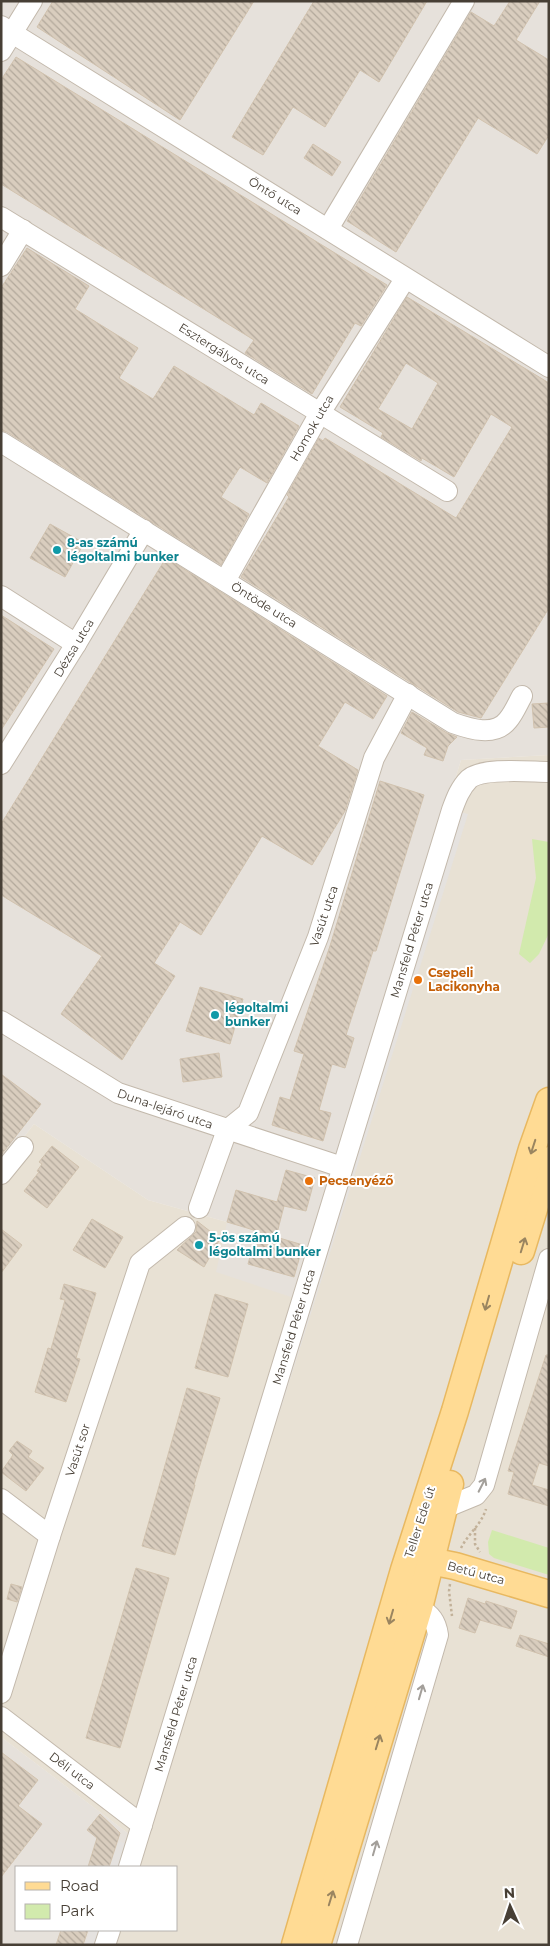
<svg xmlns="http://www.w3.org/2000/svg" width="550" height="1946" font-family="Montserrat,sans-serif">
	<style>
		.residential { fill: #e8e1d4 }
		.industrial { fill: #e6e1db }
		.green { fill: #d2eaad }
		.parking { fill: #e5e2df }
		.building { fill: url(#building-back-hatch); stroke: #d1c2ae; fill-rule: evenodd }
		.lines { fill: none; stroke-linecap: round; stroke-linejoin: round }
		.minor-casing { stroke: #c3b9ac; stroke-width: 22 }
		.major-casing { stroke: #e8b860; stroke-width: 29 }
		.path { stroke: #c2b199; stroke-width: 2.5; stroke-dasharray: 2.5 2.5; stroke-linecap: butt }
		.minor { stroke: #fff; stroke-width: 20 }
		.major { stroke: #ffdb94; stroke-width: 26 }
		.oneway { stroke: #9a8560 }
		.oneway2 { stroke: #a39f9a }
		.culture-dot { fill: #0f9aa8; stroke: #fff; stroke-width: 2 }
		.food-dot { fill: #e8710a; stroke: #fff; stroke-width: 2 }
		.labels { text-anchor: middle; stroke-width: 4; stroke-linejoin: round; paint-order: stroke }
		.street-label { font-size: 12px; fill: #473f35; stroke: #fff }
		.culture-label { font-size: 12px; font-weight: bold; fill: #0d838f; stroke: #fff; text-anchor: start }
		.food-label { font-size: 12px; font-weight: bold; fill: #c56008; stroke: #fff; text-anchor: start }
	</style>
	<defs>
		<pattern id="building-back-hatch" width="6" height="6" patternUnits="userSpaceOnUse" patternTransform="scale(1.25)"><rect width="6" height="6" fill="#d9cdbe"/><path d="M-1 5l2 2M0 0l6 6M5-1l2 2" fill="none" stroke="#b2a89b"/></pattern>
	</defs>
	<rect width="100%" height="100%" fill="#f4efe6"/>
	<path class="residential" d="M 549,755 L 549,1945 L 94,1945 L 99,1930 L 176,1930 L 176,1867 L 119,1867 L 129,1834 L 1,1737 L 1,1166 L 34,1124 L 148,1200 L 227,1222 L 294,1298 L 461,760 Z"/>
	<g class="industrial">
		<path d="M 1,1 L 549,1 L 549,755 L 461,760 L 294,1298 L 216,1272 L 227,1222 L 148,1200 L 34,1124 L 1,1166 Z"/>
		<path d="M 1,1737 L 129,1834 L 119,1867 L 16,1867 L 16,1930 L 99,1930 L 94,1945 L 1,1945 Z"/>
	</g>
	<g class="green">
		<path d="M 532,839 L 549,842 L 549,933 L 539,954 L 530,963 L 519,954 L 536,878 Z"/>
		<path d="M 492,1530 L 549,1548 L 549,1575 L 494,1558 L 489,1554 L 488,1542 Z"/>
	</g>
	<g class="parking">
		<path d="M 452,810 L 468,814 L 277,1421 L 266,1417 Z"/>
		<path d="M 119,1841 L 126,1844 L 119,1867 L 110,1867 Z"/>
		<path d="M 90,1930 L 99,1930 L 94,1945 L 85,1945 Z"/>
	</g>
	<g class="building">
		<path d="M 53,1 L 254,1 L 180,120 L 37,27 Z"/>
		<path d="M 314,1 L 427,1 L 379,82 L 360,70 L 325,127 L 293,107 L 263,155 L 232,137 Z"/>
		<path d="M 510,1 L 540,1 L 516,40 L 549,60 L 549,135 L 537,154 L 478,118 L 396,252 L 347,221 L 471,12 L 494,26 Z"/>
		<path d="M 16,57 L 387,285 L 361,326 L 355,323 L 312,394 L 245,353 L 254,340 L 1,184 L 1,80 Z"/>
		<path d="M 313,144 L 341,162 L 332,176 L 304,158 Z"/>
		<path d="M 27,248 L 89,286 L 75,309 L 138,348 L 119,378 L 153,399 L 174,366 L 254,415 L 261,403 L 299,426 L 267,483 L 240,467 L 221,497 L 249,514 L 221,565 L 7,432 L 1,430 L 1,288 Z"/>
		<path d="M 407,297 L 549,383 L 549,608 L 481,718 L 458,712 L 241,577 L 289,497 L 287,495 L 319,438 L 323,441 L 325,438 L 456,518 L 512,427 L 491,414 L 454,477 L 422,458 L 421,461 L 381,437 L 383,433 L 340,407 ZM 406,363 L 438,383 L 412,429 L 378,409 Z"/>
		<path d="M 50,524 L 84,543 L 65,577 L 30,558 Z"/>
		<path d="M 166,558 L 387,696 L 373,719 L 345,702 L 318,746 L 358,770 L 345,811 L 312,865 L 262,836 L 201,935 L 180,922 L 154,963 L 175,976 L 122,1060 L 61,1014 L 102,956 L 1,895 L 1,824 Z"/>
		<path d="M 1,615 L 54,649 L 1,730 Z"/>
		<path d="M 549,703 L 549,727 L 534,728 L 532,704 Z"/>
		<path d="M 412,712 L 447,733 L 457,737 L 448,746 L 443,761 L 424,755 L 427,748 L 401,733 Z"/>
		<path d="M 380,781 L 424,795 L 376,951 L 373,951 L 346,1035 L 354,1038 L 345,1068 L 332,1064 L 319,1110 L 331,1113 L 323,1141 L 272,1125 L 280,1097 L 290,1100 L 304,1054 L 294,1051 L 330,946 Z"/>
		<path d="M 200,987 L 243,999 L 230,1044 L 186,1031 Z"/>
		<path d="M 219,1053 L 222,1077 L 183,1082 L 180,1059 Z"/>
		<path d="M 1,1074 L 41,1104 L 1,1155 Z"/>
		<path d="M 52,1146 L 79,1167 L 47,1208 L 24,1191 L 39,1172 L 37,1171 L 42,1164 L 39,1162 Z"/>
		<path d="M 286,1170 L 315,1178 L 306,1211 L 284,1206 L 276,1237 L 303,1245 L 294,1277 L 248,1264 L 257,1231 L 227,1222 L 236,1190 L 277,1202 Z"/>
		<path d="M 92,1219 L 123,1237 L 105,1268 L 73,1250 Z"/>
		<path d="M 197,1221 L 220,1239 L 204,1267 L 177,1250 L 196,1232 Z"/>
		<path d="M 1,1229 L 22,1245 L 1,1273 Z"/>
		<path d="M 64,1284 L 96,1293 L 76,1358 L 80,1359 L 66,1402 L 35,1392 L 48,1348 L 51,1349 L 65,1300 L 60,1299 Z"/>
		<path d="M 215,1294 L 248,1304 L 228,1377 L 195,1368 Z"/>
		<path d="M 546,1355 L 549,1355 L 549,1466 L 539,1463 L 532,1485 L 549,1490 L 549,1506 L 508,1494 L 514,1472 L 508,1471 Z"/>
		<path d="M 187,1388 L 220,1398 L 194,1485 L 195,1485 L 175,1555 L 142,1546 Z"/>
		<path d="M 17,1441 L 32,1451 L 28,1457 L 44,1468 L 26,1491 L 1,1472 L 13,1455 L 9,1451 Z"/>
		<path d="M 136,1568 L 169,1578 L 120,1748 L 86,1738 Z"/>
		<path d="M 11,1584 L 22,1587 L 17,1602 L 7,1599 Z"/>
		<path d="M 468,1598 L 485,1604 L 486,1601 L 517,1611 L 511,1629 L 480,1620 L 475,1633 L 459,1628 Z"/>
		<path d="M 520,1635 L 549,1644 L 549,1657 L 516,1646 Z"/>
		<path d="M 1,1752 L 38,1780 L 18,1806 L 42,1824 L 1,1877 Z"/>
		<path d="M 100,1814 L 120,1833 L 109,1867 L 88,1867 L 97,1838 L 87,1830 Z"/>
		<path d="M 61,1930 L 88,1930 L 83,1945 L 56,1945 Z"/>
	</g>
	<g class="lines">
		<g class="minor-casing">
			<g id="minor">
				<path d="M 1,26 L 549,367"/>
				<path d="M 1,51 L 32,1"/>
				<path d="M 1,217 L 447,491"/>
				<path d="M 328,229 L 464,1"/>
				<path d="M 1,266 L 23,230"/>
				<path d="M 1,442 L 453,723 C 470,729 495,737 508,720 C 514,713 518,703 522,696"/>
				<path d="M 225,581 L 320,413 L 405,279"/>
				<path d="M 1,596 L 76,644"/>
				<path d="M 1,764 L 76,644 L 144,530"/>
				<path d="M 1,1021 L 118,1093 L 342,1167"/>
				<path d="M 1,1174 L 23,1147"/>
				<path d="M 199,1208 L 227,1130 L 248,1113 L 318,937 L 374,758 L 408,694"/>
				<path d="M 1,1499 L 50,1536"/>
				<path d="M 442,1509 L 476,1495 L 484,1485 L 549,1259"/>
				<path d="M 1,1693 L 50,1536 L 140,1263 L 185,1227"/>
				<path d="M 1,1717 L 142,1825"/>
				<path d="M 129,1867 L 452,810 C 456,799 460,788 469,779 C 483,767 530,772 549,772"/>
				<path d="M 105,1945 L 110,1930"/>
				<path d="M 347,1945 L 438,1635 C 436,1621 431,1615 419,1608"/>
			</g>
		</g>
		<g class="major-casing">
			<g id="major">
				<path d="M 521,1251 L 549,1160"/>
				<path d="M 413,1564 L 422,1561 L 430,1561 L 455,1566 L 549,1594"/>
				<path d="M 295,1945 L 404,1570 L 455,1411 L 532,1149 L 549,1101"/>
				<path d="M 317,1945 L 419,1608 L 450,1484"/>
			</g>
		</g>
		<g class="path">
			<path d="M 475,1528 L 475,1544 L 480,1552"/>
			<path d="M 461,1548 C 468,1534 481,1525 486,1509"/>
			<path d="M 450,1584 L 449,1591 L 452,1616"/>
		</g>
		<use href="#minor" class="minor"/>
		<use href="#major" class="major"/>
	</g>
	<defs><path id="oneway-shaft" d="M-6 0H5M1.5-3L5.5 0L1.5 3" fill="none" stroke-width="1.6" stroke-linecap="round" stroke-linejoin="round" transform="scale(1.25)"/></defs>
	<g class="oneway">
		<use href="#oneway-shaft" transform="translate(533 1147) rotate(108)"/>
		<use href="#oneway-shaft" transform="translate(523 1245) rotate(-73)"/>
		<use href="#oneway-shaft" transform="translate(487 1303) rotate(106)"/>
		<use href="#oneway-shaft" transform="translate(391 1617) rotate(106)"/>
		<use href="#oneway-shaft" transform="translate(378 1742) rotate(-73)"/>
		<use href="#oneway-shaft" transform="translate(331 1898) rotate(-73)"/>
	</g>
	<g class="oneway2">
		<use href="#oneway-shaft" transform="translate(482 1485) rotate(-63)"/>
		<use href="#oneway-shaft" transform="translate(421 1692) rotate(-74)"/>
		<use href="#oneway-shaft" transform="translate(375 1848) rotate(-74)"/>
	</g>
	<g class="culture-dot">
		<circle cx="57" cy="550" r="5"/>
		<circle cx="215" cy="1015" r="5"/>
		<circle cx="199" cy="1245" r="5"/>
	</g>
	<g class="food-dot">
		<circle cx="418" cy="980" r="5"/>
		<circle cx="309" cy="1181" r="5"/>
	</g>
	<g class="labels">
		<g class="street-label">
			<text transform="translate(275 196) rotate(32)" y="4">Öntő utca</text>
			<text transform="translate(224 354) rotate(32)" y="4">Esztergályos utca</text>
			<text transform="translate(312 428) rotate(-60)" y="4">Homok utca</text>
			<text transform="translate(264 605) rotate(32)" y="4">Öntöde utca</text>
			<text transform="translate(74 648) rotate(-59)" y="4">Dézsa utca</text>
			<text transform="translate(324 916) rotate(-71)" y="4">Vasút utca</text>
			<text transform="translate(412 940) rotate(-73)" y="4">Mansfeld Péter utca</text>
			<text transform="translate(165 1109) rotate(19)" y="4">Duna-lejáró utca</text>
			<text transform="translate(294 1327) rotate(-73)" y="4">Mansfeld Péter utca</text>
			<text transform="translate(78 1450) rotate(-72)" y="4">Vasút sor</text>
			<text transform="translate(420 1522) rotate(-72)" y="4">Teller Ede út</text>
			<text transform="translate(476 1573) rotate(15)" y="4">Betű utca</text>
			<text transform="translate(176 1714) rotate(-73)" y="4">Mansfeld Péter utca</text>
			<text transform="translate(72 1771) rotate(37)" y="4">Déli utca</text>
		</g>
		<g class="culture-label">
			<text x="67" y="547">8-as számú<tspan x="67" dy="14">légoltalmi bunker</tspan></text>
			<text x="225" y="1012">légoltalmi<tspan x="225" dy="14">bunker</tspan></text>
			<text x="209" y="1242">5-ös számú<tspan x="209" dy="14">légoltalmi bunker</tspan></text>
		</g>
		<g class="food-label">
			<text x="428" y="977">Csepeli<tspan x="428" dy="14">Lacikonyha</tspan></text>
			<text x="319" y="1185">Pecsenyéző</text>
		</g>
	</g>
	<rect width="550" height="1946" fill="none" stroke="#473f35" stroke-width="5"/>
	<rect x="15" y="1866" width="162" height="65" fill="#ffffff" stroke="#b5b2ae"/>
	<rect x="25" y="1882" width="25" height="8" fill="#ffdb94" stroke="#b5b2ae"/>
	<text x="60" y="1891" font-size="15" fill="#473f35">Road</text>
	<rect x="25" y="1904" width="25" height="15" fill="#d2eaad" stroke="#b5b2ae"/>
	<text x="60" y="1916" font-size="15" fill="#473f35">Park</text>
	<g transform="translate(510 1906) rotate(357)" stroke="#ffffff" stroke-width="4" paint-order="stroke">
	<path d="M0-4L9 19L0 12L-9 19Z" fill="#473f35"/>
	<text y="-8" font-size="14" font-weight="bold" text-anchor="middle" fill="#473f35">N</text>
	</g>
</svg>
